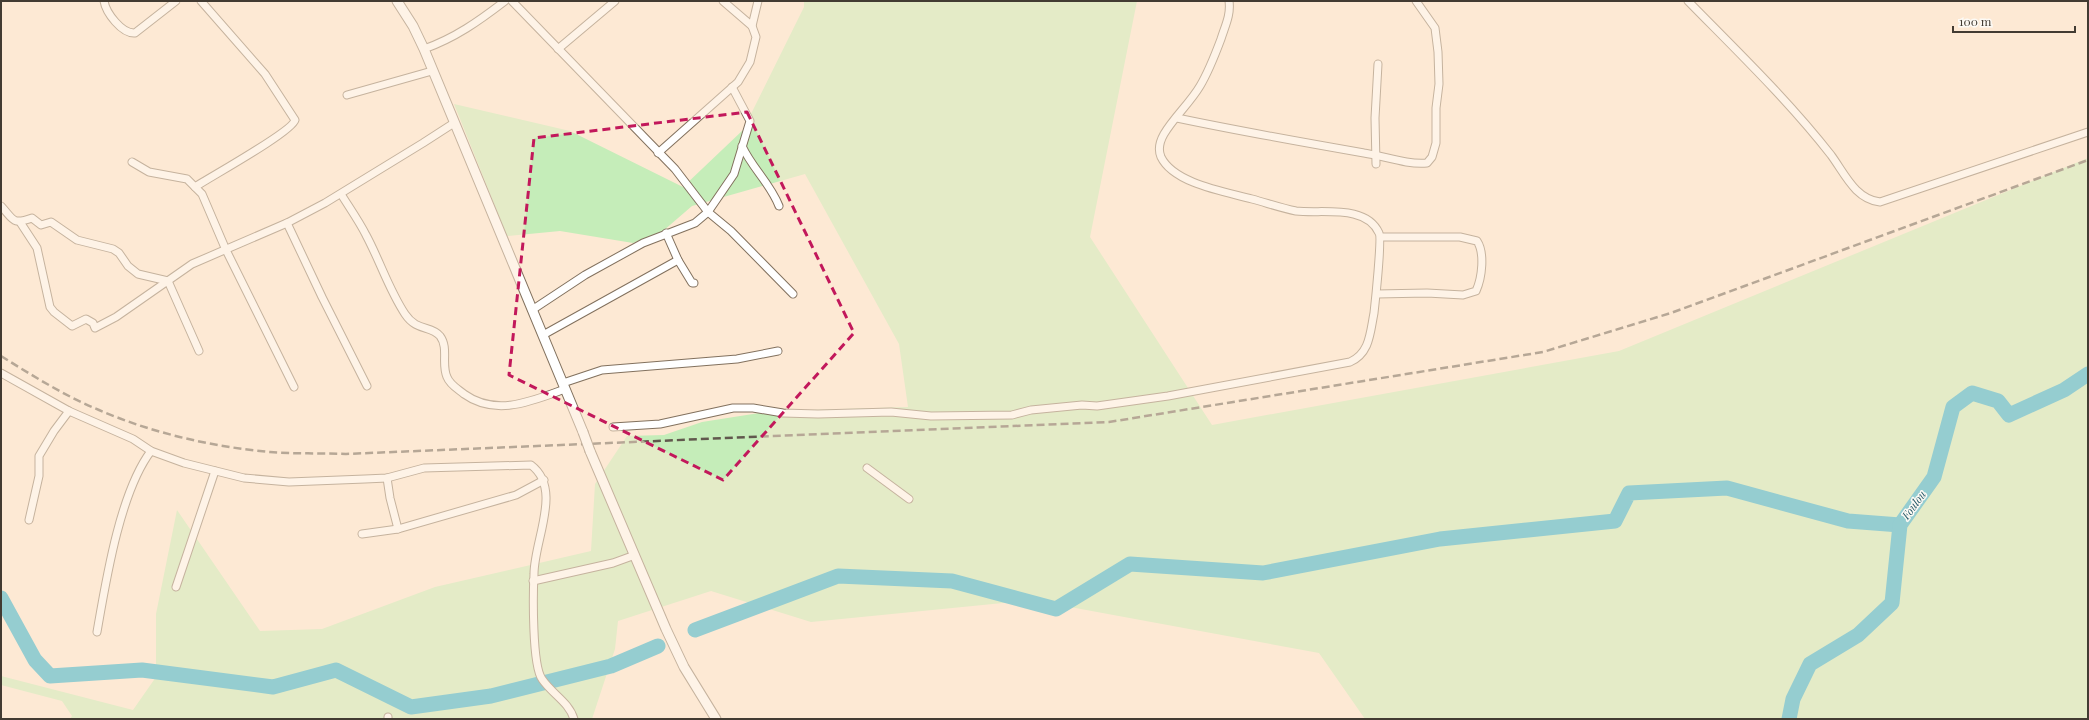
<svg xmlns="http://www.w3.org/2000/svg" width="2089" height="720" font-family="'Playfair Display',serif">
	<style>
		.green { fill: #c5edb9 }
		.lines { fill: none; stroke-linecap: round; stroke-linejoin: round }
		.river { stroke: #17aacc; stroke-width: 15 }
		.street-casing { stroke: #82715e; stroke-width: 9 }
		.secondary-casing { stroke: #82715e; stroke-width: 11 }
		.street { stroke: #fff; stroke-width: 7 }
		.secondary { stroke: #fff; stroke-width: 9 }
		.rail { stroke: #61584d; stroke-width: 2.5; stroke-dasharray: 8 4; stroke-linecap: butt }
		.secondary-bridge-casing { stroke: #82715e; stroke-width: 11; stroke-linecap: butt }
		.secondary-bridge { stroke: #fff; stroke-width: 9 }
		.marked { fill: none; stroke: #c2185b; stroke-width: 3; stroke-dasharray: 8 5; stroke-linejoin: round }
		.labels { text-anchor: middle; stroke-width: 3; stroke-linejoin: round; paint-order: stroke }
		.water-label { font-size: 11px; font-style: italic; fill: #245867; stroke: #fdfaf5 }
	</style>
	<rect width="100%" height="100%" fill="#fde9d4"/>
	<path class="green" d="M 804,1 L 1137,1 L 1090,237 L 1212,425 L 1619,351 L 2088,158 L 2088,719 L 1365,719 L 1319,653 L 1032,600 L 811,622 L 711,591 L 618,621 L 615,649 L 592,719 L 70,719 L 72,716 L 62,701 L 1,685 L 1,676 L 133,710 L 156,677 L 156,614 L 177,510 L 260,631 L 322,629 L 435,587 L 591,551 L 595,484 L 627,436 L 664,435 L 702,422 L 772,411 L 908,407 L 899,344 L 805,174 L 692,206 L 663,231 L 633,243 L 560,231 L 507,236 L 454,104 L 570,131 L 683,187 L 743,130 L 804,7 Z"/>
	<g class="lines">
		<g class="river">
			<path d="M 1,598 L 35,660 L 50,676 L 142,670 L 273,687 L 336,670 L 411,707 L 491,696 L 611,666 L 658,646"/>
			<path d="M 695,630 L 838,576 L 952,581 L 1056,609 L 1130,564 L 1263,573 L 1440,539 L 1615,521 L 1629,493 L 1727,488 L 1848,521 L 1900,525"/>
			<path d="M 1789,719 L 1793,699 L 1810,664 L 1858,635 L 1892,603 L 1900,525 L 1934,477 L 1953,407 L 1972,393 L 1998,401 L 2009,415 L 2064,390 L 2088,374"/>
		</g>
		<g class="street-casing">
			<g id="street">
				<path d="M 104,1 C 106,13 122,34 135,33 L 176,1"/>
				<path d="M 512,1 L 675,169 L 708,212 L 731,231 L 793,294"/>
				<path d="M 1688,1 C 1737,51 1788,100 1831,155 C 1845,174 1855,199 1880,202 L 2088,132"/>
				<path d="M 752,26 L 758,1"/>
				<path d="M 424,49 C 455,38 479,21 505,1"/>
				<path d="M 558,49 L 615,1"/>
				<path d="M 347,95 L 432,71"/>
				<path d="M 1177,118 C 1239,131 1301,142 1364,153 C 1384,156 1407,165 1427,163 L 1432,157 L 1436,143 L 1436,108 L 1439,84 L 1438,52 L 1435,28 L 1416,1"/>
				<path d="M 742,146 C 752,168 770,183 779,206"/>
				<path d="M 658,153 L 738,82 L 750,62 L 756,37 L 752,26 L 723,1"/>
				<path d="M 132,162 L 149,172 L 187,179 L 202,194 L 226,250 L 294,387"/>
				<path d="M 1376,164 L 1375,118 L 1378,64"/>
				<path d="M 195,187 C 210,177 292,132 295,120 L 265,74 L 201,1"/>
				<path d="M 341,194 C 349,207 359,221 366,235 C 380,261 389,290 405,314 C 417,332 431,325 440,336 C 449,348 441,364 447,377 C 450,385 458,389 464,394 C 496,417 532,401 565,389"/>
				<path d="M 1,206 C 14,220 12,225 32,218 L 41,225 L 51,222 L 77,240 L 113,249 L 119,253 L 128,266 L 138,274 L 168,281 L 199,351"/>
				<path d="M 20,222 L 37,248 L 50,307 L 54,312 L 72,326 L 86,319 L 93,323 L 95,328 L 116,317 L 192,264 L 287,223 L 325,203 L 423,143 L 454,123"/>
				<path d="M 287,223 L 322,297 L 367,386"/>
				<path d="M 666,233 L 678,260 L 692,283 L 694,283"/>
				<path d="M 1377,294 L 1427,293 L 1463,295 L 1476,291 C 1482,278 1485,253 1477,241 L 1460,237 L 1381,237"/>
				<path d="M 532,310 L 585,275 L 643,243 L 695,223 L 708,212 L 734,174 L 750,121 L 732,87"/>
				<path d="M 543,335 L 678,260"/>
				<path d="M 1,373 L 69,411 L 133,439 L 151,451 L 184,463 L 244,478 L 289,482 L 365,479 L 387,478 L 424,468 L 531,465 C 563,489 534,540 534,574 C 533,594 532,665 542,679 C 552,694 569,702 574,719"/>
				<path d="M 563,383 L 602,370 L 737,359 L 778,351"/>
				<path d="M 613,427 L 660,424 L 733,408 L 753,408 L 783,413 L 818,414 L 891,412 L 931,416 L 1012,415 L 1031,410 L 1082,405 L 1097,406 L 1168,396 L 1350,362 C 1370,353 1370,333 1374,313 C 1375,304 1382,238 1379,233 C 1366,204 1322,214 1296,211 C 1281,208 1267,203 1252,199 C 1227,192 1174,184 1161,157 C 1158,150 1160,141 1164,134 C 1174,117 1190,103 1200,86 C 1209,71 1215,55 1221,39 C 1225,26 1231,15 1229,1"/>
				<path d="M 867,468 L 909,499"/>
				<path d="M 387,478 L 390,498 L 398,529"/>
				<path d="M 29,520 L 39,476 L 39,456 L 54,431 L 69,411"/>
				<path d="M 362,534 L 398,529 L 516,495 L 544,480"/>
				<path d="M 533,581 L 613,563 L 635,555"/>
				<path d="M 176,587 L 215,471"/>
				<path d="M 97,632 C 106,580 120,492 151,451"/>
				<path d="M 388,719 L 388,717"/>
			</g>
		</g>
		<g class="secondary-casing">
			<g id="secondary">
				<path d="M 397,1 L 413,26 L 424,49 L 583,432"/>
				<path d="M 590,451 L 666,629 L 684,667 L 716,719"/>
			</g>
		</g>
		<use href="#street" class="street"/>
		<use href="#secondary" class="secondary"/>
		<path class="rail" d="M 1,356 C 33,376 65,396 99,410 C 152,433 213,447 270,452 C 295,454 321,453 346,454 L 1109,422 L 1543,352 L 1671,313 L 2088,160"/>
		<g class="secondary-bridge-casing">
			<path id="secondary-bridge" d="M 583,432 L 590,451"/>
		</g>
		<use href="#secondary-bridge" class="secondary-bridge"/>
	</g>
	<path d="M0 0H2089V720H0ZM 747,112 L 854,333 L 723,480 L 509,375 L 534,138 Z" fill="#fde9d4" fill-opacity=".55" fill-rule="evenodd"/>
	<path class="marked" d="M 747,112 L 854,333 L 723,480 L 509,375 L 534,138 Z"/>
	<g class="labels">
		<g class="water-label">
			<text transform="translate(1914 505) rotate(-54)" y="4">Foulou</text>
		</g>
	</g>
	<rect width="2089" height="720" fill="none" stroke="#423b32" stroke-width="4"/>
	<path d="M1953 26v6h122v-6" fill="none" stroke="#423b32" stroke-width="2"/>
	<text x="1959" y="26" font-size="12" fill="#423b32" stroke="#fdfaf5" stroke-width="3" paint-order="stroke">100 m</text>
</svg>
